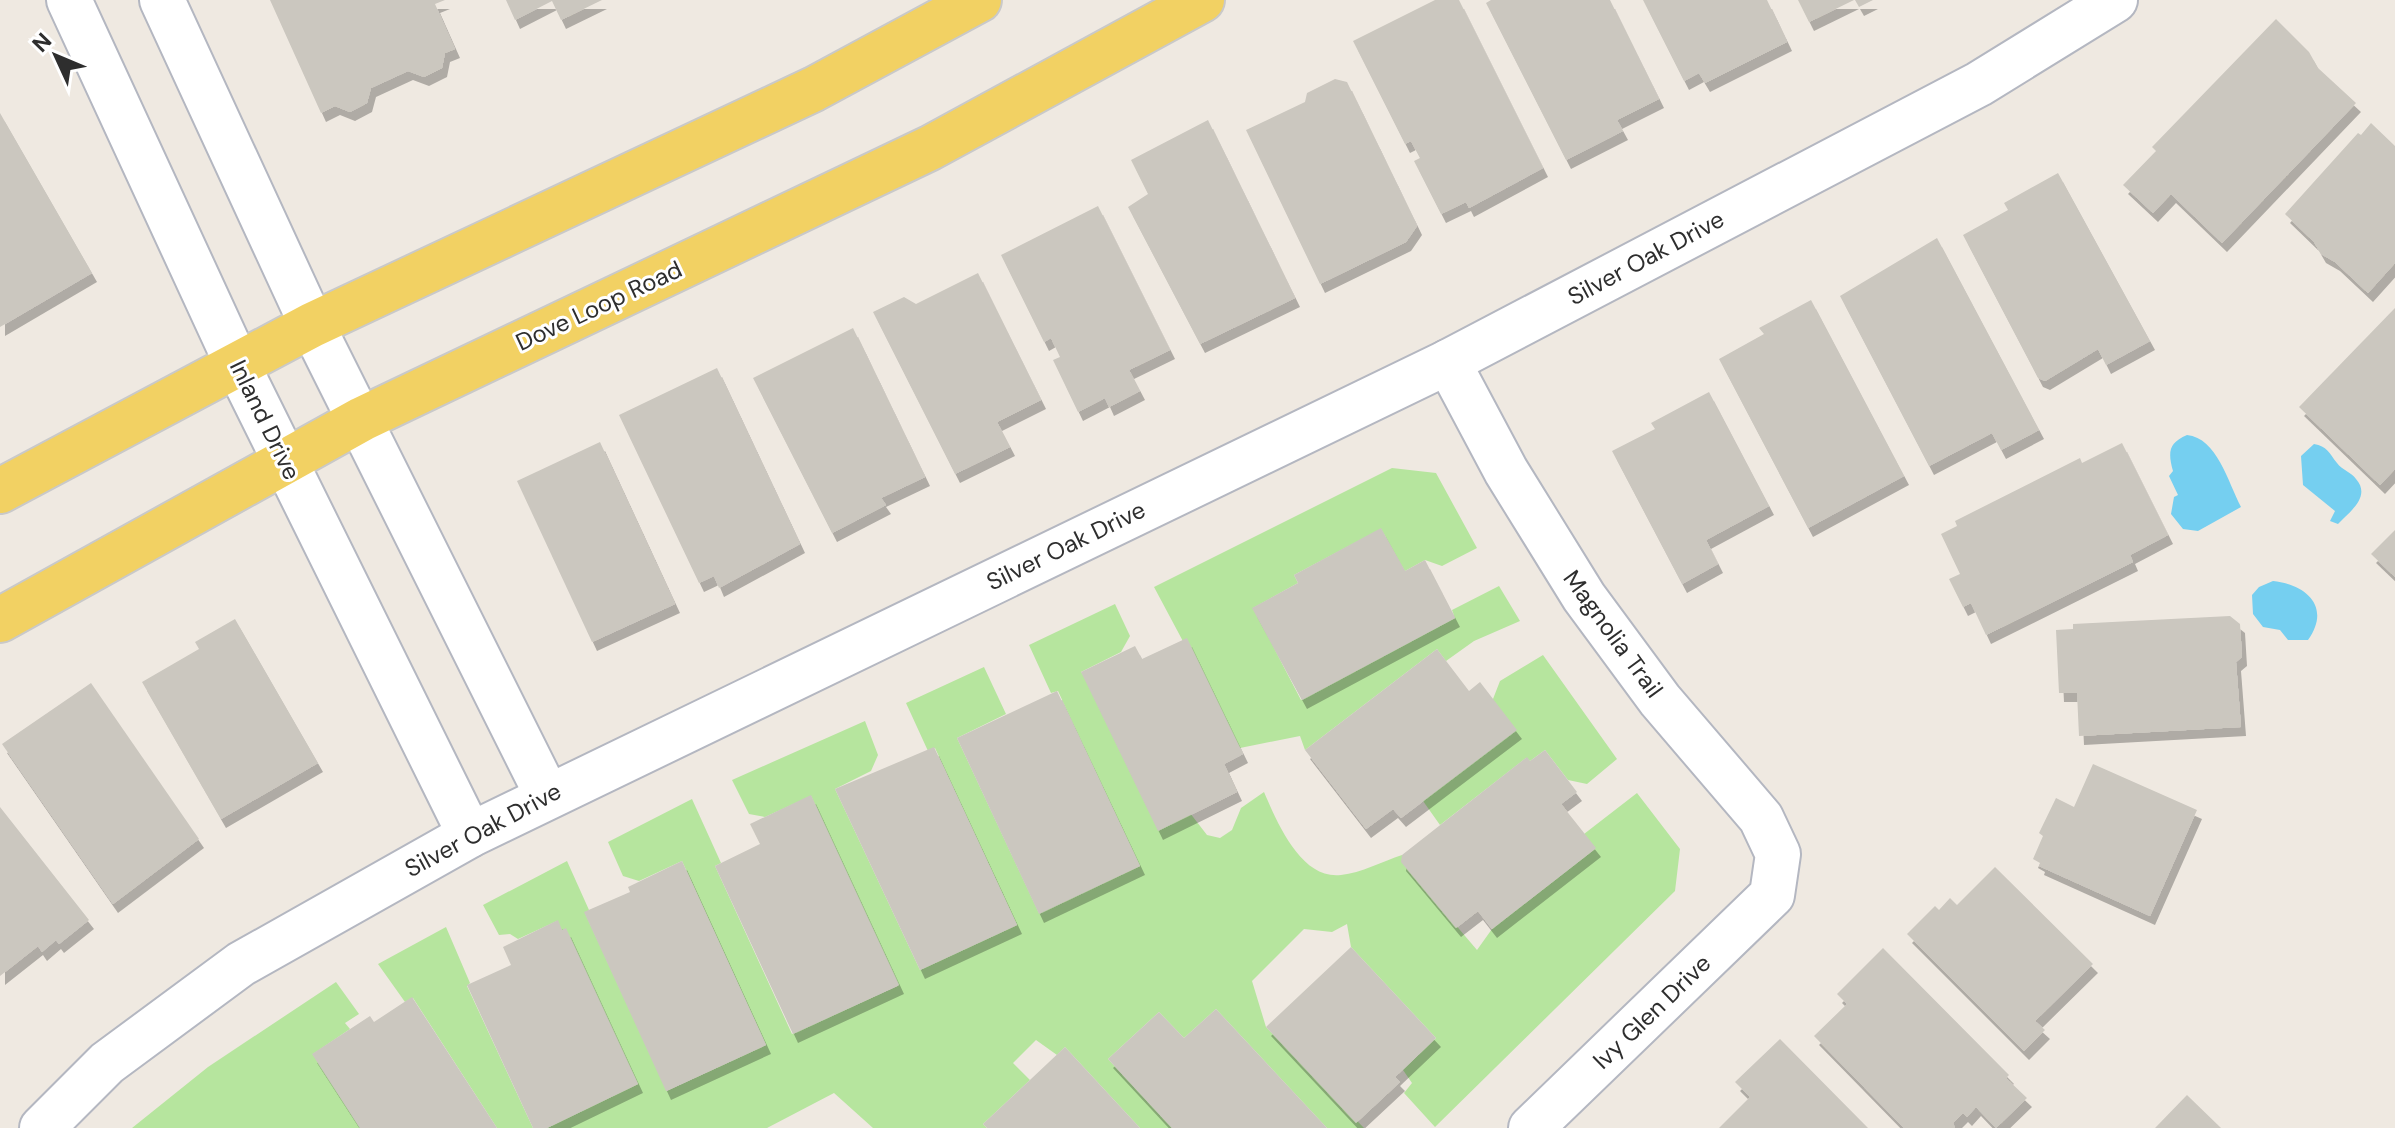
<svg xmlns="http://www.w3.org/2000/svg" width="2395" height="1128" font-family="'DM Sans',sans-serif">
	<style>
		.green { fill: #b6e59e }
		.water { fill: #75cff0 }
		.building { fill: #cbc7bf; filter: url(#shadow) }
		.lines { fill: none; stroke-linecap: round; stroke-linejoin: round }
		.minor-casing { stroke: #b4b7c1; stroke-width: 48 }
		.major-casing { stroke: #c9c9c9; stroke-width: 48 }
		.minor { stroke: #fff; stroke-width: 44 }
		.major { stroke: #f2d163; stroke-width: 44 }
		.labels { text-anchor: middle; stroke-width: 6; stroke-linejoin: round; paint-order: stroke }
		.street-label { font-size: 24px; fill: #2e2e2e; stroke: #fff }
	</style>
	<defs>
		<filter id="shadow"><feDropShadow dx="5" dy="9" stdDeviation="0" flood-color="#0004"/></filter>
	</defs>
	<rect width="100%" height="100%" fill="#efe9e1"/>
	<g class="green">
		<path d="M 1392,468 L 1436,473 L 1477,548 L 1442,566 L 1425,560 L 1405,571 L 1381,529 L 1294,575 L 1298,583 L 1253,608 L 1301,700 L 1455,618 L 1452,610 L 1499,586 L 1520,621 L 1474,641 L 1446,661 L 1437,649 L 1305,750 L 1300,736 L 1240,748 L 1154,587 Z"/>
		<path d="M 1115,604 L 1130,636 L 1121,652 L 1081,672 L 1207,835 L 1220,838 L 1232,830 L 1241,808 L 1264,792 C 1277,822 1301,880 1341,875 C 1361,873 1383,861 1402,855 L 1402,862 L 1477,950 L 1492,929 L 1595,849 L 1584,834 L 1637,793 L 1680,849 L 1675,891 L 1435,1127 L 1404,1093 L 1412,1083 L 1403,1070 L 1436,1038 L 1351,947 L 1347,924 L 1332,932 L 1304,929 L 1252,981 L 1266,1027 L 1364,1128 L 1327,1128 L 1216,1009 L 1184,1038 L 1159,1012 L 1108,1059 L 1172,1128 L 1140,1128 L 1065,1047 L 1057,1055 L 1036,1040 L 1013,1063 L 1030,1080 L 983,1124 L 987,1128 L 873,1128 L 834,1093 L 767,1128 L 547,1128 L 638,1084 L 557,921 L 518,939 L 510,934 L 499,935 L 483,905 L 567,861 L 589,910 L 585,913 L 667,1091 L 766,1045 L 682,861 L 639,881 L 623,876 L 608,842 L 692,799 L 721,863 L 715,866 L 792,1034 L 898,986 L 811,796 L 765,817 L 749,814 L 732,780 L 865,721 L 878,755 L 871,771 L 835,789 L 920,970 L 1017,925 L 935,748 L 928,751 L 906,703 L 984,667 L 1006,714 L 957,738 L 1039,913 L 1140,866 L 1058,691 L 1051,693 L 1029,645 Z"/>
		<path d="M 1543,655 L 1617,759 L 1587,784 L 1568,780 L 1545,750 L 1530,761 L 1526,758 L 1440,825 L 1423,801 L 1493,699 L 1500,681 Z"/>
		<path d="M 446,927 L 470,983 L 467,986 L 533,1128 L 497,1128 L 413,998 L 405,1002 L 378,964 Z"/>
		<path d="M 336,982 L 359,1014 L 345,1023 L 350,1029 L 313,1054 L 360,1128 L 132,1128 L 208,1067 Z"/>
	</g>
	<g class="water">
		<path d="M 2187,435 C 2217,438 2228,482 2241,507 L 2198,531 L 2183,529 L 2171,514 L 2174,497 L 2178,495 L 2169,476 L 2173,471 C 2168,453 2168,443 2187,435 Z"/>
		<path d="M 2314,444 C 2327,446 2329,453 2337,463 C 2342,470 2351,472 2356,479 C 2372,497 2348,513 2338,524 L 2330,521 L 2335,511 L 2303,485 L 2301,456 Z"/>
		<path d="M 2273,581 C 2308,585 2331,608 2308,640 L 2288,640 L 2280,630 L 2263,627 L 2253,614 L 2252,595 L 2259,587 Z"/>
	</g>
	<g class="building">
		<path d="M 270,0 L 445,0 L 435,4 L 455,49 L 445,53 L 442,68 L 424,77 L 408,71 L 371,88 L 367,103 L 350,112 L 335,106 L 321,113 Z"/>
		<path d="M 506,0 L 602,0 L 561,20 L 552,1 L 515,20 Z"/>
		<path d="M 1435,0 L 1459,0 L 1543,168 L 1469,208 L 1466,202 L 1441,214 L 1414,161 L 1420,158 L 1411,141 L 1405,144 L 1353,41 Z"/>
		<path d="M 1491,0 L 1610,0 L 1659,99 L 1617,120 L 1623,131 L 1566,160 L 1486,3 Z"/>
		<path d="M 1643,0 L 1767,0 L 1787,42 L 1705,83 L 1699,73 L 1684,81 Z"/>
		<path d="M 1798,0 L 1854,0 L 1809,22 Z"/>
		<path d="M 1855,0 L 1873,0 L 1859,7 Z"/>
		<path d="M 2276,19 L 2309,52 L 2318,68 L 2356,103 L 2222,243 L 2171,194 L 2153,213 L 2123,185 L 2156,151 L 2152,147 Z"/>
		<path d="M 1335,79 L 1347,82 L 1417,226 L 1406,242 L 1320,284 L 1246,130 L 1305,102 L 1307,93 Z"/>
		<path d="M 0,113 L 92,273 L 0,327 Z"/>
		<path d="M 1208,120 L 1295,298 L 1200,344 L 1128,207 L 1148,194 L 1131,160 Z"/>
		<path d="M 2371,123 L 2395,146 L 2395,263 L 2368,293 L 2335,262 L 2321,254 L 2314,242 L 2285,214 L 2358,133 L 2361,135 Z"/>
		<path d="M 2058,173 L 2150,341 L 2106,365 L 2098,349 L 2045,381 L 2038,378 L 1963,235 L 2008,210 L 2004,203 Z"/>
		<path d="M 1098,206 L 1170,350 L 1129,370 L 1140,391 L 1109,407 L 1105,398 L 1078,412 L 1053,360 L 1060,357 L 1051,338 L 1044,342 L 1001,255 Z"/>
		<path d="M 1937,238 L 2039,430 L 2001,450 L 1992,433 L 1929,466 L 1840,296 Z"/>
		<path d="M 978,273 L 1041,400 L 997,422 L 1010,447 L 955,474 L 873,312 L 904,297 L 916,304 Z"/>
		<path d="M 1811,300 L 1904,476 L 1808,528 L 1719,359 L 1764,334 L 1759,328 Z"/>
		<path d="M 2395,308 L 2395,469 L 2380,485 L 2299,407 Z"/>
		<path d="M 853,328 L 925,477 L 881,498 L 886,505 L 832,533 L 753,378 Z"/>
		<path d="M 717,368 L 800,544 L 719,588 L 714,576 L 699,583 L 619,415 Z"/>
		<path d="M 1709,392 L 1769,506 L 1706,540 L 1718,564 L 1682,584 L 1612,451 L 1655,429 L 1651,423 Z"/>
		<path d="M 600,442 L 675,604 L 592,642 L 517,481 Z"/>
		<path d="M 2122,443 L 2168,535 L 2130,555 L 2133,562 L 1986,635 L 1971,603 L 1963,607 L 1949,579 L 1960,574 L 1941,534 L 1957,526 L 1955,521 L 2080,458 L 2082,463 Z"/>
		<path d="M 1381,528 L 1405,571 L 1425,560 L 1455,618 L 1302,700 L 1252,608 L 1298,583 L 1294,575 Z"/>
		<path d="M 2395,530 L 2395,577 L 2371,554 Z"/>
		<path d="M 2230,616 L 2240,624 L 2242,657 L 2236,662 L 2241,727 L 2079,736 L 2077,693 L 2059,693 L 2056,630 L 2073,629 L 2073,624 Z"/>
		<path d="M 235,619 L 318,763 L 221,819 L 142,682 L 199,649 L 195,642 Z"/>
		<path d="M 1187,638 L 1243,754 L 1224,764 L 1237,792 L 1158,831 L 1081,672 L 1135,646 L 1142,659 Z"/>
		<path d="M 1437,649 L 1469,691 L 1480,682 L 1517,730 L 1401,818 L 1393,809 L 1366,829 L 1305,750 Z"/>
		<path d="M 91,683 L 199,839 L 113,904 L 2,744 Z"/>
		<path d="M 1057,691 L 1140,866 L 1039,914 L 957,738 Z"/>
		<path d="M 934,747 L 1017,925 L 920,970 L 835,789 Z"/>
		<path d="M 1545,750 L 1577,792 L 1561,804 L 1596,848 L 1492,929 L 1478,911 L 1456,928 L 1401,862 L 1402,855 L 1527,757 L 1530,761 Z"/>
		<path d="M 2093,764 L 2197,810 L 2150,916 L 2039,866 L 2040,863 L 2033,859 L 2043,836 L 2039,833 L 2056,798 L 2074,807 Z"/>
		<path d="M 811,795 L 899,985 L 793,1034 L 715,866 L 760,844 L 750,824 Z"/>
		<path d="M 0,807 L 89,920 L 59,944 L 56,940 L 42,952 L 38,946 L 0,976 Z"/>
		<path d="M 682,861 L 766,1045 L 666,1091 L 584,912 L 630,892 L 628,887 Z"/>
		<path d="M 1995,867 L 2093,964 L 2035,1021 L 2045,1030 L 2024,1051 L 1907,934 L 1935,906 L 1939,910 L 1950,898 L 1957,905 Z"/>
		<path d="M 558,920 L 562,930 L 566,928 L 638,1084 L 547,1128 L 533,1128 L 467,985 L 511,965 L 503,947 Z"/>
		<path d="M 1351,947 L 1436,1038 L 1395,1077 L 1400,1082 L 1356,1123 L 1266,1027 Z"/>
		<path d="M 1883,948 L 2009,1075 L 2006,1078 L 2027,1098 L 1996,1128 L 1976,1107 L 1967,1117 L 1963,1113 L 1953,1123 L 1955,1128 L 1904,1128 L 1814,1036 L 1847,1004 L 1837,994 Z"/>
		<path d="M 412,997 L 497,1128 L 360,1128 L 312,1054 L 370,1016 L 374,1022 Z"/>
		<path d="M 1216,1009 L 1327,1128 L 1172,1128 L 1108,1059 L 1159,1012 L 1184,1038 Z"/>
		<path d="M 1780,1039 L 1868,1128 L 1719,1128 L 1750,1097 L 1735,1082 Z"/>
		<path d="M 1065,1047 L 1140,1128 L 987,1128 L 983,1124 Z"/>
		<path d="M 2187,1095 L 2221,1128 L 2155,1128 Z"/>
	</g>
	<g class="lines">
		<g class="minor-casing">
			<g id="minor">
				<path d="M 69,0 L 237,364 L 470,835"/>
				<path d="M 162,0 L 312,325 L 547,795"/>
				<path d="M 1448,362 L 1506,471 L 1584,597 L 1660,700 L 1761,818 L 1778,854 L 1772,895 L 1531,1128"/>
				<path d="M 42,1128 L 107,1063 L 241,964 L 470,835 L 1448,362 L 1979,84 L 2115,0"/>
			</g>
		</g>
		<g class="major-casing">
			<g id="major">
				<path d="M 0,491 L 312,325 L 814,89 L 979,0"/>
				<path d="M 0,620 L 362,419 L 930,148 L 1202,0"/>
			</g>
		</g>
		<use href="#minor" class="minor"/>
		<use href="#major" class="major"/>
	</g>
	<g class="labels">
		<g class="street-label">
			<text transform="translate(1646 258) rotate(-28)" y="8">Silver Oak Drive</text>
			<text transform="translate(599 306) rotate(-25)" y="8">Dove Loop Road</text>
			<text transform="translate(265 420) rotate(64)" y="8">Inland Drive</text>
			<text transform="translate(1066 546) rotate(-26)" y="8">Silver Oak Drive</text>
			<text transform="translate(1613 634) rotate(54)" y="8">Magnolia Trail</text>
			<text transform="translate(483 830) rotate(-28)" y="8">Silver Oak Drive</text>
			<text transform="translate(1652 1012) rotate(-44)" y="8">Ivy Glen Drive</text>
		</g>
	</g>
	<g transform="translate(56 56) rotate(314)" stroke="#ffffff" stroke-width="6" paint-order="stroke">
	<path d="M0-6L14 30L0 20L-14 30Z" fill="#2e2e2e"/>
	<text y="-12" font-size="22" font-weight="bold" text-anchor="middle" fill="#2e2e2e">N</text>
	</g>
</svg>
